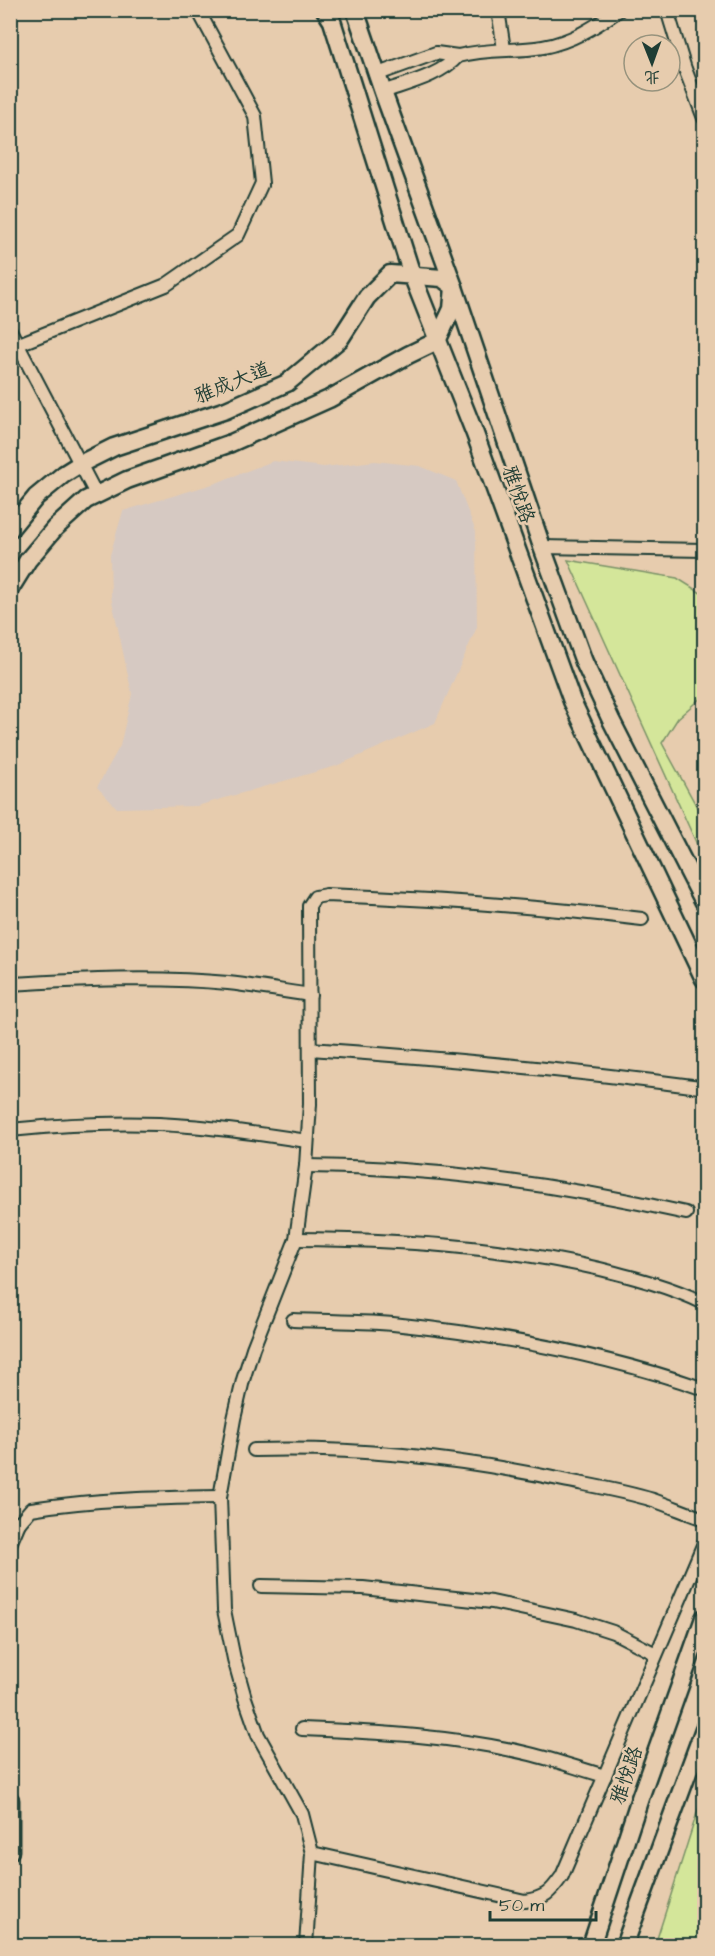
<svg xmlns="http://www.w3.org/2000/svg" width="715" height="1956" font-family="'Architects Daughter','LXGW WenKai TC',sans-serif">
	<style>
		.built { fill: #d6c9c2 }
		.green { fill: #d4e69a; stroke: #7a9267; stroke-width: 1.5 }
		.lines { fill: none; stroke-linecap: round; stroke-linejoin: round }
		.street-casing { stroke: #1f3d34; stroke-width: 16 }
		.secondary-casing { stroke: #1f3d34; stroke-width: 21 }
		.street { stroke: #e7ccae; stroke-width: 12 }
		.secondary { stroke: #e7ccae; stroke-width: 16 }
		.labels { text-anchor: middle; stroke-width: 5; stroke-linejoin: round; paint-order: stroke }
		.street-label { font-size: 20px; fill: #1f3d34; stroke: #e7ccae }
	</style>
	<rect width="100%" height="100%" fill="#e7ccae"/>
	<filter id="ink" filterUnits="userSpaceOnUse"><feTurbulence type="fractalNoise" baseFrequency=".0167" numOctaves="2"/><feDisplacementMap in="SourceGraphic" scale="12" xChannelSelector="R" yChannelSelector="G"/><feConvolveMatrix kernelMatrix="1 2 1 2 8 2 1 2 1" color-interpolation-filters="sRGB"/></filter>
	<g filter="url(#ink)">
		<path class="built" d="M 273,461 L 324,467 L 375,461 L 420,466 L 456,481 L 476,532 L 477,627 L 435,723 L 336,766 L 197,806 L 117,808 L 97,787 L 120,746 L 132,694 L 111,596 L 110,555 L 123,511 L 216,483 Z"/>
		<g class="green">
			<path d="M 568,560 L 677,578 L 704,595 L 704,695 L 678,718 L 662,743 L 704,820 L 704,860 Z"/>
			<path d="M 704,1791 L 704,1945 L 655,1945 Z"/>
		</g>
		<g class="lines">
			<g class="street-casing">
				<g id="street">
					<path d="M 498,10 L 504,49"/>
					<path d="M 667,10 L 685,69 L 704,118"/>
					<path d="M 458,56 C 489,48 513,52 543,47 C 571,42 595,27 619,10"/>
					<path d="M 378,74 L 436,53 L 458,56 C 440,76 408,83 383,92"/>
					<path d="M 10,330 L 97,496"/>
					<path d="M 19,344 L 166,285 L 238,235 L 262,183 L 255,116 L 198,10"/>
					<path d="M 542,547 L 704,550"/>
					<path d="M 10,984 C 82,980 156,976 228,983 C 255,986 283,991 310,995"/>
					<path d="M 310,1049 C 441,1058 570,1070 700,1087"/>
					<path d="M 10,1130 C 69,1124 130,1121 189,1126 C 229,1129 268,1135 307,1141"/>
					<path d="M 306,1166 C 433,1167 562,1185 686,1213"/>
					<path d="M 296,1239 C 399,1240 500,1246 600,1269 C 636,1278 671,1287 704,1303"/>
					<path d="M 293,1320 C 326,1321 360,1321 393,1324 C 499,1335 604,1354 704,1389"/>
					<path d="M 254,1450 C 358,1447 461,1458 563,1480 C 593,1486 624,1491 653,1500 C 670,1506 687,1513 704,1519"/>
					<path d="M 10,1521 L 19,1523 L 10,1544"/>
					<path d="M 19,1523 L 31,1509 C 94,1499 155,1498 220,1497"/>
					<path d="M 261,1586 L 363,1588 L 492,1602 L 576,1620 L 613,1632 L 656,1654"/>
					<path d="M 302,1729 C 378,1732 455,1736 530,1754 C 555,1760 580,1769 605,1776"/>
					<path d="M 312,1853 L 525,1901 C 545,1898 550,1893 562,1876 L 704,1543"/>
					<path d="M 306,1946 L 312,1853 L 302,1814 L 258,1735 L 245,1698 L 234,1659 L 224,1610 L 220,1497 L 234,1419 L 243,1380 L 253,1348 L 296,1239 L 306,1166 L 310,1104 L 309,906 L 315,897 L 326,895 C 432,899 537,906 642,919"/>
				</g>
			</g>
			<g class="secondary-casing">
				<g id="secondary">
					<path d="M 325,10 L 332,21 L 412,275 L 475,434 L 572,701 L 704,979"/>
					<path d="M 355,10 L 383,92 L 454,287 L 542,547 L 584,662 L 611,720 L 704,902"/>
					<path d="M 10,529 L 36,497 L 64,474 L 80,464 L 114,447 L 226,410 L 287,383 L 340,339 L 367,297 L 390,274 L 442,278 L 454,287 L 452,309 L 437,341 L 408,355 L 329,399 L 231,443 L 127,480 L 86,500 L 55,528 L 28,560 L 10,589"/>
					<path d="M 10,1800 L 10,1851"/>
					<path d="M 591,1946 L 640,1798 L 704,1618"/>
					<path d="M 624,1946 L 704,1729"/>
				</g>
			</g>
			<use href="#street" class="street"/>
			<use href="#secondary" class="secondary"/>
		</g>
	</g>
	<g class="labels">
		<g class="street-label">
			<text transform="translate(232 382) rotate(-22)" y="7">雅成大道</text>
			<text transform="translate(519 494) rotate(70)" y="7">雅悦路</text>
			<text transform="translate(626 1775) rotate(-71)" y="7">雅悦路</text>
		</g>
	</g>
	<rect width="715" height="1956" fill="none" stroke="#e7ccae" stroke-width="36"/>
	<rect x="18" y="18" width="679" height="1920" fill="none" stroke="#1f3d34" stroke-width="2" filter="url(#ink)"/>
	<g transform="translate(652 63) rotate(179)"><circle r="28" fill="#e7ccae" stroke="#97937d" stroke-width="1.5"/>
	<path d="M0-4.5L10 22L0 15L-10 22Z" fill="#1f3d34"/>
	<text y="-9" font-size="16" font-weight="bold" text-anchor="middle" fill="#1f3d34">北</text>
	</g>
	<path d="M490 1911v9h106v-9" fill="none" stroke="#1f3d34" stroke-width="3"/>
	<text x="499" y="1911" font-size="18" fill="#1f3d34" stroke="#e7ccae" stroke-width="4.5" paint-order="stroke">50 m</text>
</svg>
